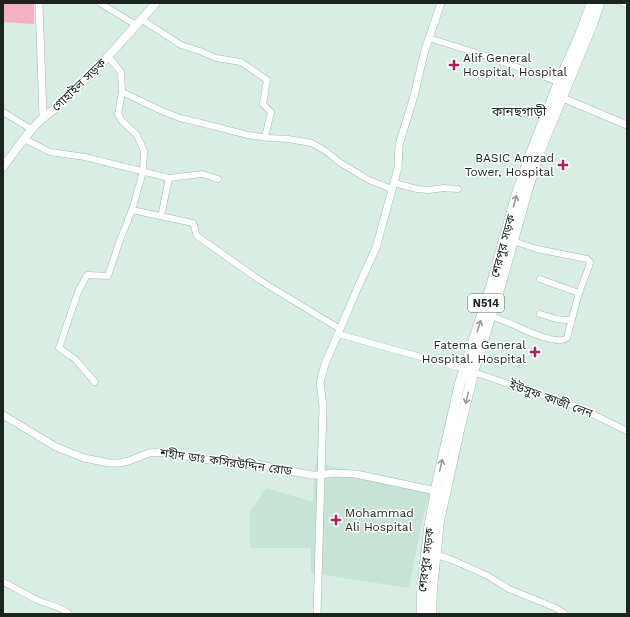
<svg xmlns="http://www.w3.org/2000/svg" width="630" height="617" font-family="'Work Sans','Noto Sans Bengali',sans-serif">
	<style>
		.built { fill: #c6e3d5 }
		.green { fill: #f4b0c5 }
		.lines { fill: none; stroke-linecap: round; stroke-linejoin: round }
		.minor-casing { stroke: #a4b9af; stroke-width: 7 }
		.tertiary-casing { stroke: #a4b9af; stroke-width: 8 }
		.secondary-casing { stroke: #a4b9af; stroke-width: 9 }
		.trunk-casing { stroke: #a4b9af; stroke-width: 11 }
		.minor { stroke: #fff; stroke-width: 6 }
		.tertiary { stroke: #fff; stroke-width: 7 }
		.secondary { stroke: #fff; stroke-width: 8 }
		.trunk { stroke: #fff; stroke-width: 10 }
		.oneway { stroke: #999c9b }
		.poi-dot { fill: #ab2060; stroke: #fff; stroke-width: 1.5 }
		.labels { text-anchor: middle; stroke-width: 3; stroke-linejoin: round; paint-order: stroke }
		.shield { fill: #fff; stroke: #606663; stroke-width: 1 }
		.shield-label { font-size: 11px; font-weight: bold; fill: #1c2420 }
		.poi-label { font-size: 12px; fill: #1c2420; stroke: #fff; text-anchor: start }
		.street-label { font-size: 12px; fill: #1c2420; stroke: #fff }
		.neighbourhood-label { font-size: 13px; fill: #1c2420; stroke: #fff }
	</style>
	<rect width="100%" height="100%" fill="#d8ede3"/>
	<path class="built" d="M 315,463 L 431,487 L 421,527 L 409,588 L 311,573 L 311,548 L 250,548 L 250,512 L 266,488 L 313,502 Z"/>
	<path class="green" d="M 3,3 L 34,3 L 34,24 L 3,22 Z"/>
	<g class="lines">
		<g class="minor-casing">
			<g id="minor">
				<path d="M 100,3 L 136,25"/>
				<path d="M 141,19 L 181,45 L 200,51 L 216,58 L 241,62 L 267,80 L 263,104 L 271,112 L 265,137"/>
				<path d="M 429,38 L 486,56 L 559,82"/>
				<path d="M 108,56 L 121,72 L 122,92 L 162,111 L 180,118 L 201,123 L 248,135 L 269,138 L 288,139 L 312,143 L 327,152 L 339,162 L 369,180 L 392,189"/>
				<path d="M 3,112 L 31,129"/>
				<path d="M 24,139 L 50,152 L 85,157 L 169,178 L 202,174 L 218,179"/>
				<path d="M 394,183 L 417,189 L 429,190 L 444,188 L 458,189"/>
				<path d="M 132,210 L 193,223 C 195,227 195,232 197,236 L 261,281 L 340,329"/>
				<path d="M 162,212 L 169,178"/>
				<path d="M 540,279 L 579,293"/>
				<path d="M 540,314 C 550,317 561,322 572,319"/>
				<path d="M 491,316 C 499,319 507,322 514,325 C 525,330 557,346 567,338 L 578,296 L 589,266 L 590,262 L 587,259 L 537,249 L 513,241"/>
				<path d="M 338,334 L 464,369"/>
				<path d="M 473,372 L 578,407 L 627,431"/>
				<path d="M 95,382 L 75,359 L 59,348 L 78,292 L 87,275 L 108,276 L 120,240 L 132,210 L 143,172 L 144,151 L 137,135 L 122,121 L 118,114 L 122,92"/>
				<path d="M 433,554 L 450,559 L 475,570 L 488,576 L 509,589 L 556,608 L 565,614"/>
				<path d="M 3,582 C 16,588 28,596 40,601 C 49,605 62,607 69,614"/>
			</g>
		</g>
		<g class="tertiary-casing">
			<g id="tertiary">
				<path d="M 39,3 L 43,117"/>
				<path d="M 624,3 L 627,4"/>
				<path d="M 558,96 L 627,125"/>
				<path d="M 3,415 L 56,447 L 84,458 L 109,463 L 119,463 L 129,461 L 149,453 L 169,452 L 198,459 L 255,464 L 311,475 L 321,475 L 333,473 L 356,474 L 436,491"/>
				<path d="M 317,614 L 323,406 L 320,383 L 325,364 L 338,334 L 358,287 L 376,248 L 398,168 L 399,145 L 414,96 L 425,50 L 441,3"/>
			</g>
		</g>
		<g class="secondary-casing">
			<path id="secondary" d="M 3,167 C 19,146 31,126 53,110 L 104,61 L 156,3"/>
		</g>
		<g class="trunk-casing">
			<g id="trunk">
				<path d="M 422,614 L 422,597 L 424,571 L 429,529 L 437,484 L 460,383 L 491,287 L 516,197 L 532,151 L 559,82 L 580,35 L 592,3"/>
				<path d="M 431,614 L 432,588 L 439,521 L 460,426 L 474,369 L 500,286 L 527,191 L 538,155 L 593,22 L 599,3"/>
			</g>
		</g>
		<use href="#minor" class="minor"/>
		<use href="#tertiary" class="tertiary"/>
		<use href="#secondary" class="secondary"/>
		<use href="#trunk" class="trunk"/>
	</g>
	<defs><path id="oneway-shaft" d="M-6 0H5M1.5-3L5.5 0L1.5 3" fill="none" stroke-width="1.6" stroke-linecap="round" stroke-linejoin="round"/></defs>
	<g class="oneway">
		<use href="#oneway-shaft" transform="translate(515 201) rotate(-74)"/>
		<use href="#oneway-shaft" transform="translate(479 326) rotate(-72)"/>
		<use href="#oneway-shaft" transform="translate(467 398) rotate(104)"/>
		<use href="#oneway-shaft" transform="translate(441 465) rotate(-78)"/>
	</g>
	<g class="poi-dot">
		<path d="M452 59h4v4h4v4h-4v4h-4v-4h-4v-4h4z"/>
		<path d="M561 159h4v4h4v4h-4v4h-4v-4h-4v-4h4z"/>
		<path d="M533 346h4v4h4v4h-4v4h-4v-4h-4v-4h4z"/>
		<path d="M334 514h4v4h4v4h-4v4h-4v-4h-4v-4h4z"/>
	</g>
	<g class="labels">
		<rect class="shield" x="468" y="294" width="36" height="18" rx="3"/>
		<g class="shield-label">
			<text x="486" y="307">N514</text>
		</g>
		<g class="poi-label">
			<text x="463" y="62">Alif General<tspan x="463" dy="14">Hospital, Hospital</tspan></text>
			<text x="554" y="162" text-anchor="end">BASIC Amzad<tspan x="554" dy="14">Tower, Hospital</tspan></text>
			<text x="526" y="349" text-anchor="end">Fatema General<tspan x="526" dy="14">Hospital. Hospital</tspan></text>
			<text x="345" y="517">Mohammad<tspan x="345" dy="14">Ali Hospital</tspan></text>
		</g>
		<g class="street-label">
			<text transform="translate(79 85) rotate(-44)" y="4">গোহাইল সড়ক</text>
			<text transform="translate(503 246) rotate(-75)" y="4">শেরপুর সড়ক</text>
			<text transform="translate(551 399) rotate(20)" y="4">ইউসুফ কাজী লেন</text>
			<text transform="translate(226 462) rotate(8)" y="4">শহীদ ডাঃ কসিরউদ্দিন রোড</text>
			<text transform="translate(426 560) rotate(-83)" y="4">শেরপুর সড়ক</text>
		</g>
		<g class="neighbourhood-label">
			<text x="519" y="116">কানছগাড়ী</text>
		</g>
	</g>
	<rect width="630" height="617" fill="none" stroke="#1c2420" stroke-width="8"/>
</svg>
